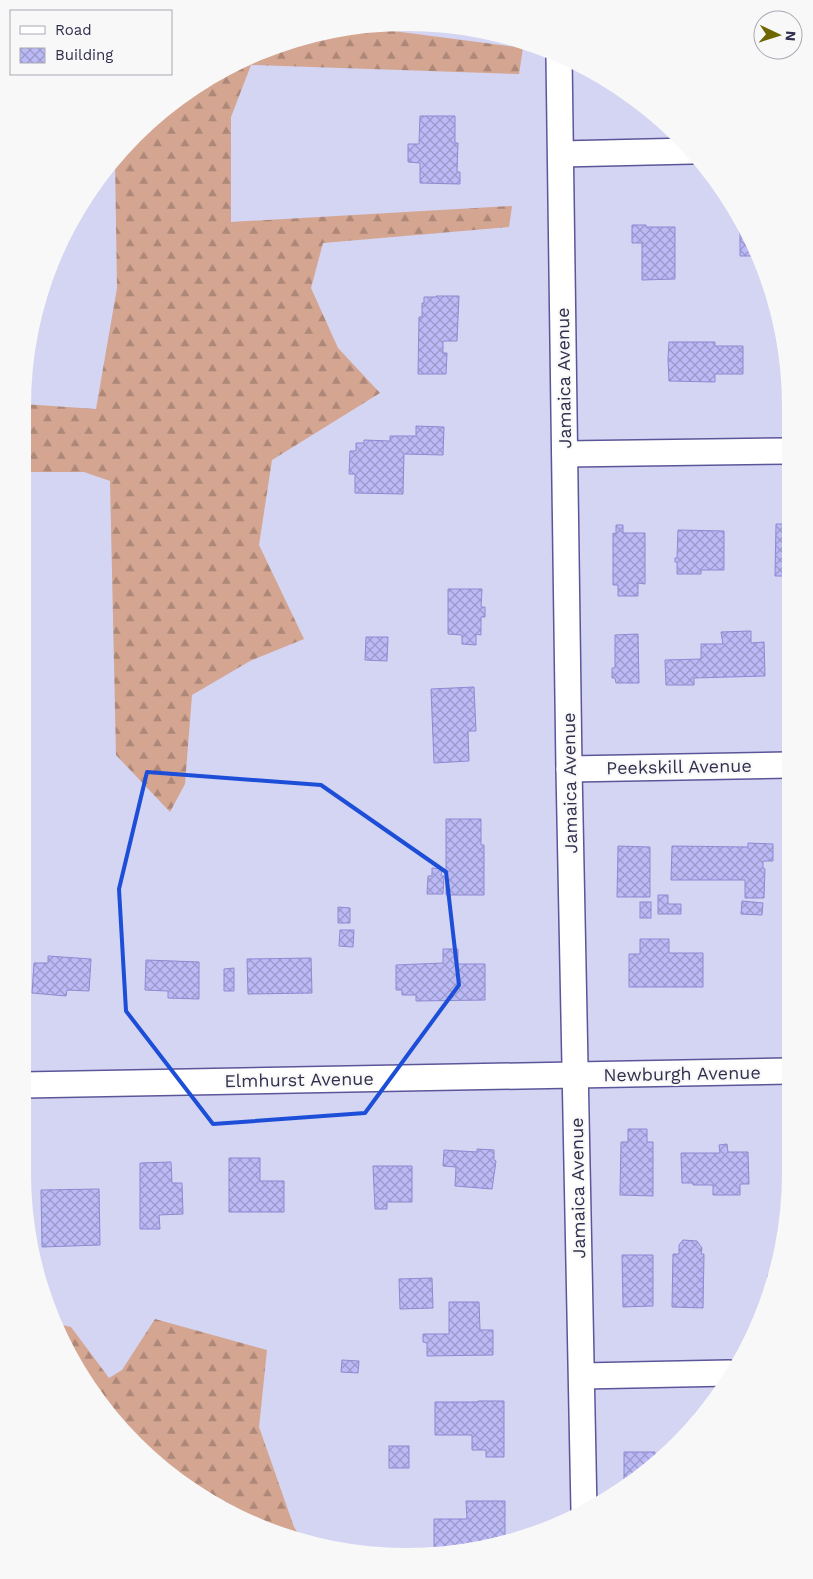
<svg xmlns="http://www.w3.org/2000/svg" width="813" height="1579" font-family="'Work Sans',sans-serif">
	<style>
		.forest { fill: url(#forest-firs) }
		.building { fill: url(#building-cross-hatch); stroke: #8d8ad2 }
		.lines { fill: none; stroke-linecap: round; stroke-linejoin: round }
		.street-casing { stroke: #5b5699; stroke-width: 28 }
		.street { stroke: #fff; stroke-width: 25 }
		.marked { fill: none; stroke: #1d4ed8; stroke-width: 4; stroke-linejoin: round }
		.labels { text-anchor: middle; stroke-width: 4; stroke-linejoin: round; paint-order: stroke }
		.street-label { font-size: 18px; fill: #31304e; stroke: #f8f8f8 }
	</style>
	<defs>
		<pattern id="forest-firs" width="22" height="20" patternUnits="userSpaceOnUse" patternTransform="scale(1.25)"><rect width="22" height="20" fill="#d4a590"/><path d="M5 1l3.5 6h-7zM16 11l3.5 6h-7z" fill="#ad8778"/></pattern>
		<pattern id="building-cross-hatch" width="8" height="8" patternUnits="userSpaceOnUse" patternTransform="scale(1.25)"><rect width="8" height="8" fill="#bbbaf6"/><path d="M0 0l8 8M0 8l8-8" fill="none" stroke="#9998c9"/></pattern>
	</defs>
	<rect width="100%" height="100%" fill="#d4d4f3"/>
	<g class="forest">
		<path d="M 355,26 L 523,48 L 519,74 L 251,65 L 231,117 L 231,222 L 512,206 L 509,227 L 323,243 L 311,288 L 338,348 L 380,393 L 272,460 L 259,545 L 304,639 L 250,661 L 192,695 L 185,784 L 170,812 L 116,755 L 110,481 L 84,472 L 23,472 L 23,404 L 96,409 L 117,288 L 115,159 L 154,118 L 215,74 L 283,43 Z"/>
		<path d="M 155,1319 L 267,1350 L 259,1427 L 294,1527 L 303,1541 L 193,1492 L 102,1406 L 58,1324 L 71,1327 L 109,1378 L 122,1370 Z"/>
	</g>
	<g class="building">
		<path d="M 420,116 L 455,116 L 455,143 L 458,143 L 457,172 L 460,172 L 460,184 L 420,183 L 420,163 L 408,162 L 408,144 L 419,144 Z"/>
		<path d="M 740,223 L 759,256 L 740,256 Z"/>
		<path d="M 632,225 L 646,225 L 646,227 L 675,227 L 675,279 L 642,280 L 642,243 L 632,243 Z"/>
		<path d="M 436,296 L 459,296 L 457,341 L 443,341 L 443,353 L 447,353 L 446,374 L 418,374 L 419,317 L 422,317 L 422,303 L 424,303 L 424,297 L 436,297 Z"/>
		<path d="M 669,342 L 715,342 L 715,346 L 743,346 L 743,374 L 715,374 L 715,382 L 669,381 L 668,359 Z"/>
		<path d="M 416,426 L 444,427 L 443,455 L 404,454 L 403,494 L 355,493 L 355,474 L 349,474 L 350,451 L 356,451 L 356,443 L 364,443 L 364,440 L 390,441 L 390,436 L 416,436 Z"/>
		<path d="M 776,524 L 788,524 L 788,576 L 775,576 Z"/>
		<path d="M 616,525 L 623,525 L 623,533 L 645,533 L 645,584 L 638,583 L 638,596 L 618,596 L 618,585 L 613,585 L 613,533 L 616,534 Z"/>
		<path d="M 678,530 L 724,531 L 724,570 L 701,570 L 701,574 L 677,574 L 677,562 L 675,562 L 675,558 L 677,558 Z"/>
		<path d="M 448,589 L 482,589 L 481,607 L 485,607 L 485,617 L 481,617 L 481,635 L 476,634 L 476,645 L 462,644 L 462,635 L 448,634 Z"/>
		<path d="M 751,631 L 751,643 L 764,642 L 765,676 L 694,678 L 694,685 L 666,685 L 665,660 L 701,659 L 701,644 L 723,644 L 721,632 Z"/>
		<path d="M 638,634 L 639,683 L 616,683 L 615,678 L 612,678 L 612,668 L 615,668 L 615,635 Z"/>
		<path d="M 366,637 L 388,637 L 387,661 L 365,660 Z"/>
		<path d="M 474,687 L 476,731 L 468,731 L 469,761 L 434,763 L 431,689 Z"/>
		<path d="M 446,819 L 481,819 L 481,845 L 484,845 L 484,895 L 446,895 Z"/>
		<path d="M 748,843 L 773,844 L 773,861 L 763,861 L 763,868 L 765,869 L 764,898 L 745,898 L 745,880 L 671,880 L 672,846 L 748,847 Z"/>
		<path d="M 618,846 L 650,847 L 650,897 L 617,897 Z"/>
		<path d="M 432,868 L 442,869 L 441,876 L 444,876 L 443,894 L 427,894 L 428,876 L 432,876 Z"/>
		<path d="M 658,895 L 668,895 L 668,904 L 681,904 L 681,914 L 658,914 Z"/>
		<path d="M 742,901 L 763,903 L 762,915 L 741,914 Z"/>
		<rect x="640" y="902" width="11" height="16"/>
		<path d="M 338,907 L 350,908 L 350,923 L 338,923 Z"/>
		<path d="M 340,930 L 354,930 L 353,947 L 339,946 Z"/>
		<path d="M 640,939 L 669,939 L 669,953 L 703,953 L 703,987 L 629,987 L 629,954 L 640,954 Z"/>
		<path d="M 443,949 L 458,949 L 458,964 L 485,964 L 485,1000 L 416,1001 L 416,995 L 402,995 L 402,990 L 396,990 L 396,965 L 443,963 Z"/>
		<path d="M 48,956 L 91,959 L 89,991 L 67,990 L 66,996 L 32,993 L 34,963 L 48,963 Z"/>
		<path d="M 311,958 L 312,993 L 248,994 L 247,959 Z"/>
		<path d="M 146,960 L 199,962 L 199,999 L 168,998 L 168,991 L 145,990 Z"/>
		<path d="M 234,968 L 234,991 L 224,991 L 224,969 Z"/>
		<path d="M 628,1129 L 647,1129 L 647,1142 L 653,1142 L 653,1196 L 620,1195 L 621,1142 L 628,1142 Z"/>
		<path d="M 727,1144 L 728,1152 L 748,1152 L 749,1184 L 740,1184 L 740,1195 L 713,1195 L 713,1185 L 693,1185 L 693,1183 L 682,1183 L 681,1153 L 720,1153 L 719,1145 Z"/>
		<path d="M 477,1149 L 494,1150 L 494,1160 L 496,1161 L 492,1189 L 455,1186 L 456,1167 L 443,1166 L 444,1150 L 477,1152 Z"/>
		<path d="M 229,1158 L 260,1158 L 260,1181 L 284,1181 L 284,1212 L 229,1212 Z"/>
		<path d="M 171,1162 L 172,1183 L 182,1183 L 183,1214 L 159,1215 L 160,1229 L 140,1229 L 140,1163 Z"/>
		<path d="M 373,1166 L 412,1166 L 412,1202 L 387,1202 L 387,1209 L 375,1209 Z"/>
		<path d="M 99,1189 L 100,1245 L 42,1247 L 41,1190 Z"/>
		<path d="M 683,1240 L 697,1241 L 702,1248 L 701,1254 L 704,1254 L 703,1308 L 672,1307 L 673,1254 L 679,1254 L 679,1245 Z"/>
		<path d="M 622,1255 L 653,1255 L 653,1306 L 623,1307 Z"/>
		<path d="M 768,1275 L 776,1275 L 770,1292 L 767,1292 Z"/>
		<path d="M 432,1278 L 433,1308 L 400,1309 L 399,1279 Z"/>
		<path d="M 449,1302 L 479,1302 L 480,1330 L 493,1330 L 493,1355 L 427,1356 L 427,1343 L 423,1342 L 423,1334 L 449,1334 Z"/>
		<path d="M 342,1360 L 359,1361 L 358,1373 L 341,1372 Z"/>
		<path d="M 478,1401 L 504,1401 L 504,1457 L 486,1457 L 486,1450 L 472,1450 L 472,1435 L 435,1435 L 435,1402 L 478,1402 Z"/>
		<rect x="389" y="1446" width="20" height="22"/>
		<path d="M 624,1452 L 655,1452 L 655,1463 L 624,1488 Z"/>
		<path d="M 466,1501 L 505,1501 L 505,1538 L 434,1555 L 434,1519 L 467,1519 Z"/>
	</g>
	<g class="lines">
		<g class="street-casing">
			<g id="street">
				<path d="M 559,56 L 569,769 L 584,1511"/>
				<path d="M 561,154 L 691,151"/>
				<path d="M 565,454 L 787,451"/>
				<path d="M 569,769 L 788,765"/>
				<path d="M 23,1085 L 789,1071"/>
				<path d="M 582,1376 L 729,1373"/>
			</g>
		</g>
		<use href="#street" class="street"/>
	</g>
	<path class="marked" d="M 147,772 L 321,785 L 446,872 L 459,985 L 365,1113 L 213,1124 L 126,1011 L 119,889 Z"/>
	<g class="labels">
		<g class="street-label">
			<text transform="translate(564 378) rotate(-91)" y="6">Jamaica Avenue</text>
			<text transform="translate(679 767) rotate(-1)" y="6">Peekskill Avenue</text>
			<text transform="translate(570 783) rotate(-91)" y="6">Jamaica Avenue</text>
			<text transform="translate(682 1074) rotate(-1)" y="6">Newburgh Avenue</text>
			<text transform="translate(299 1080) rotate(-1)" y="6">Elmhurst Avenue</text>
			<text transform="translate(578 1188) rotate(-91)" y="6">Jamaica Avenue</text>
		</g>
	</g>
	<path d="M0 0H813V1579H0ZM406 31H407A375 375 0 0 1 782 406V1173A375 375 0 0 1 407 1548H406A375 375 0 0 1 31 1173V406A375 375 0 0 1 406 31Z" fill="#f8f8f8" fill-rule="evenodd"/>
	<rect x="10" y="10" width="162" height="65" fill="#f8f8f8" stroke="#a8a8b4"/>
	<rect x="20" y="26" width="25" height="8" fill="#ffffff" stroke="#a8a8b4"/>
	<text x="55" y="35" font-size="15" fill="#31304e">Road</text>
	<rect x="20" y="48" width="25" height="15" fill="url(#building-cross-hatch)" stroke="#a8a8b4"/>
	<text x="55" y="60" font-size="15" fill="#31304e">Building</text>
	<g transform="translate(778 35) rotate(94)"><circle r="24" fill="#f8f8f8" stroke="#a8a8b4"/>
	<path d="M0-4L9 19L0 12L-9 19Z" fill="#6e6700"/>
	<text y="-8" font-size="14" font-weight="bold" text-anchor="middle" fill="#31304e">N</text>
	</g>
</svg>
